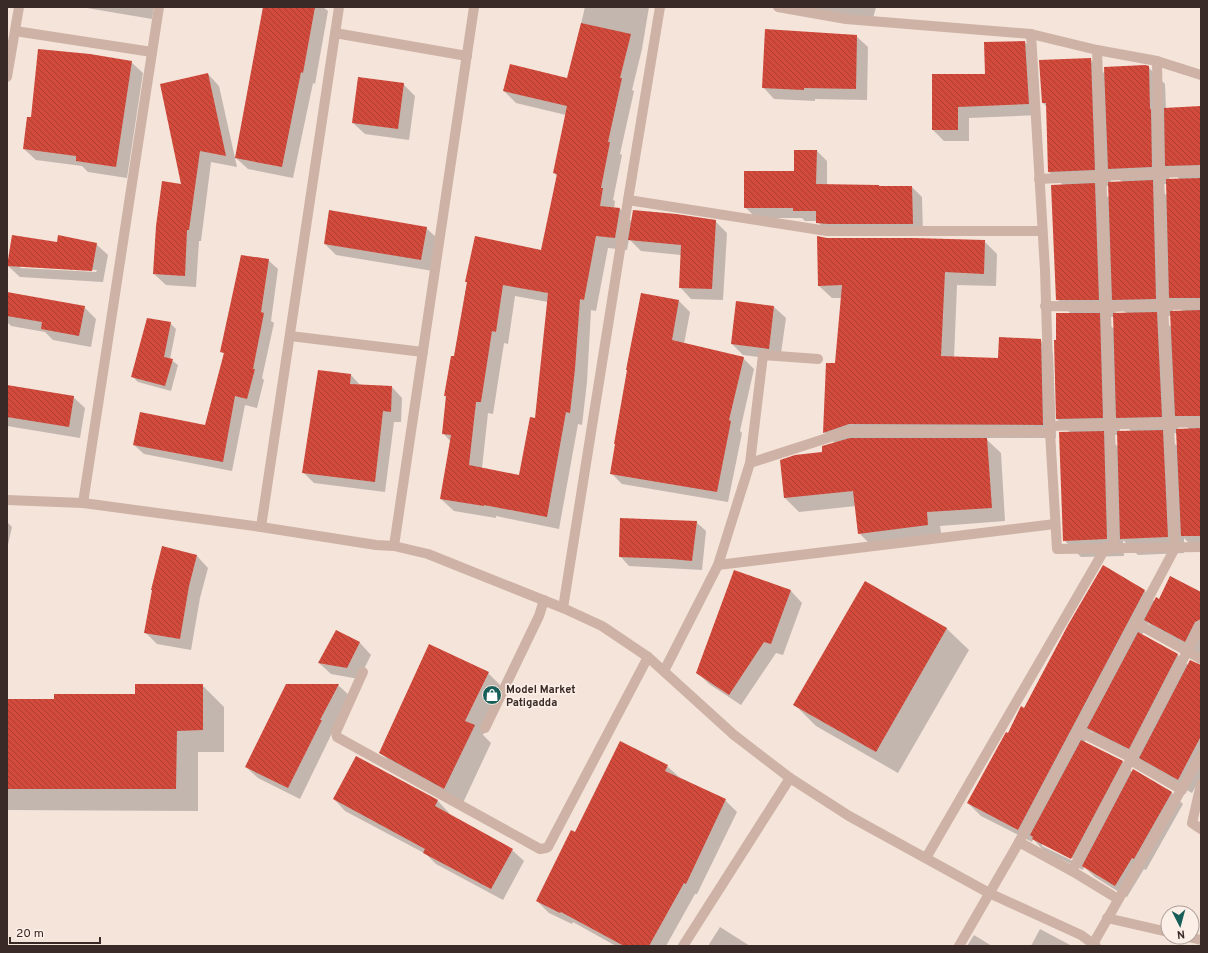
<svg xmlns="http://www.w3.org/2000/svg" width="1208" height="953" font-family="Overpass,sans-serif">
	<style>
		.shadow { fill: #0003; fill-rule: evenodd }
		.building { fill: url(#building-back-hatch); fill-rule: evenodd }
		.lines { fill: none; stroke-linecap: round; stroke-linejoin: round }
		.minor { stroke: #ceb2a5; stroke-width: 10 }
		.labels { text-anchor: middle; stroke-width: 3.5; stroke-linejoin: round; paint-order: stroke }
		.poi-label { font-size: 11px; font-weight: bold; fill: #392a27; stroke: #fbefe7; text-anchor: start }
	</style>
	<defs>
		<pattern id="building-back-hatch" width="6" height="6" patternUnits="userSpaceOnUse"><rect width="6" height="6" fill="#d24a3b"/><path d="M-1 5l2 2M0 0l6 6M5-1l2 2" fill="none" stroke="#ab3e32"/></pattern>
	</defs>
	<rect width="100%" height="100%" fill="#f4e4da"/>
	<g class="shadow">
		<path d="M 81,7 L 154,7 L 152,19 Z"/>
		<path d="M 264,7 L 323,7 L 328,11 L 315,84 L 313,83 L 293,178 L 248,169 L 236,158 Z"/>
		<path d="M 585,7 L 649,7 L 642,49 L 632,90 L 634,91 L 620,154 L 622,155 L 613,200 L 615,201 L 614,209 L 620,209 L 632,222 L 715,221 L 727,233 L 723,300 L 691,299 L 680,287 L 681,255 L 641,251 L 629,239 L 627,250 L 608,248 L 596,311 L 591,310 L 587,382 L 582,425 L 578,424 L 559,529 L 496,516 L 496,518 L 454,511 L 441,499 L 451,442 L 443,433 L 446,397 L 445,396 L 454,357 L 467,283 L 466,281 L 542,251 L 557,176 L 554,173 L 566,115 L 516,103 L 504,91 L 568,79 ZM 515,296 L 548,302 L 536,419 L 519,476 L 482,468 L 488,413 L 493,414 L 504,343 L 508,344 Z"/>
		<path d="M 797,7 L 876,7 L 871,26 Z"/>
		<path d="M 856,36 L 868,47 L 867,100 L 815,99 L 815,101 L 774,99 L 763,87 Z"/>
		<path d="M 1025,42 L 1036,54 L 1040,115 L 969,118 L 969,141 L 944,141 L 932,129 L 986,75 Z"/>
		<path d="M 1090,59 L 1105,74 L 1148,67 L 1165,84 L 1166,109 L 1201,107 L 1201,552 L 1198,552 L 1184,538 L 1184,553 L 1138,555 L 1123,540 L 1124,556 L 1081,557 L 1064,540 L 1071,433 L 1057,419 L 1057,341 L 1071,314 L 1057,299 L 1063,185 L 1049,172 L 1047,107 L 1043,103 ZM 1169,168 L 1180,180 L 1169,180 ZM 1111,171 L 1122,182 L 1111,183 ZM 1156,184 L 1167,184 L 1167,196 ZM 1109,186 L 1110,199 L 1098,187 ZM 1172,300 L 1184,312 L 1173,312 ZM 1115,302 L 1127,314 L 1116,314 ZM 1159,316 L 1171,316 L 1172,328 ZM 1101,317 L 1114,317 L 1114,329 ZM 1178,418 L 1190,430 L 1178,430 ZM 1119,419 L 1131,431 L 1120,432 ZM 1177,433 L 1177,446 L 1165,434 ZM 1106,435 L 1118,435 L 1118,447 Z"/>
		<path d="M 131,62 L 143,73 L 127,178 L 88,172 L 82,166 L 36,160 L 24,149 L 32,118 Z"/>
		<path d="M 208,74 L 219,86 L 237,167 L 211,162 L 201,241 L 199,241 L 196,287 L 166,285 L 154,274 L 182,185 Z"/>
		<path d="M 403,84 L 415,96 L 409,140 L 365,134 L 353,123 Z"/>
		<path d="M 817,151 L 827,161 L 827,185 L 880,187 L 912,187 L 922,197 L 923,235 L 828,233 L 817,221 L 805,221 L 802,218 L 756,218 L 745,207 L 795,172 Z"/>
		<path d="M 426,228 L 438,239 L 433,271 L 336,255 L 325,244 Z"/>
		<path d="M 827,238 L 984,241 L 997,254 L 996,286 L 957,285 L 954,358 L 999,359 L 1040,340 L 1053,353 L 1056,438 L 985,438 L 1001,453 L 1005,521 L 940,526 L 942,539 L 873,547 L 859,533 L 856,506 L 799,512 L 785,498 L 781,461 L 823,453 L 835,443 L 824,432 L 836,364 L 842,298 L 832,298 L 819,286 Z"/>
		<path d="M 58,243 L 96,244 L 108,255 L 103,282 L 20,277 L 8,266 ZM 20,266 L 97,270 L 96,272 L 20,268 Z"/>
		<path d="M 268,260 L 278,269 L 271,321 L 274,323 L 262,378 L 264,380 L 257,408 L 245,405 L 232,471 L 144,454 L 134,445 L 205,426 L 224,354 L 222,351 Z"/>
		<path d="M 7,293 L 84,307 L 96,319 L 91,347 L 53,340 L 45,332 L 11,326 L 7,322 Z"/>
		<path d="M 679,301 L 690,312 L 684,344 L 743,358 L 754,369 L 740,431 L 742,433 L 728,502 L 622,484 L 611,473 Z"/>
		<path d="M 737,302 L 774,307 L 786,318 L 780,360 L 743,355 L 732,344 Z"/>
		<path d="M 170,323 L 176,329 L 170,359 L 178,365 L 171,391 L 138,382 L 132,376 Z"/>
		<path d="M 351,375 L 361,386 L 392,387 L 402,398 L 401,422 L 394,422 L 385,492 L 314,483 L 303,472 Z"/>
		<path d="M 7,386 L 73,397 L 85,408 L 80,438 L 7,426 Z"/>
		<path d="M 7,522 L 12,527 L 7,549 Z"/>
		<path d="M 696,522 L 706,531 L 702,570 L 629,566 L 620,556 Z"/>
		<path d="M 197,556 L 208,568 L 200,598 L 191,650 L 157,644 L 145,632 Z"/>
		<path d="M 1103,567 L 1145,591 L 1155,602 L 1201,593 L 1201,652 L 1199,656 L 1160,634 L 1148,623 L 1142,635 L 1178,655 L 1188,665 L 1201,666 L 1201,777 L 1192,793 L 1105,745 L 1091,731 L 1084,743 L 1122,761 L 1132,772 L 1171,792 L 1183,804 L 1146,870 L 1144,869 L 1127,897 L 1095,877 L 1084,867 L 1083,870 L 1044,851 L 1033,839 L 1032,842 L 981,816 L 968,803 L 1008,734 L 1025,709 ZM 1042,844 L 1076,860 L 1075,862 L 1042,846 Z"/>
		<path d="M 735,571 L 791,591 L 802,603 L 783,655 L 776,653 L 741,705 L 709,684 L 697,672 Z"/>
		<path d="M 865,582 L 947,629 L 969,650 L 898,773 L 816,726 L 795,705 Z"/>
		<path d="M 336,631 L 360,643 L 371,655 L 359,679 L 331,674 L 319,663 Z"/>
		<path d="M 488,673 L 505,690 L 483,735 L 491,743 L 462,805 L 397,769 L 380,752 Z"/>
		<path d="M 202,685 L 224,707 L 224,752 L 198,752 L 198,811 L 7,810 L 7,700 L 55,700 L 136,695 Z"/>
		<path d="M 338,685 L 350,696 L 300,799 L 258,778 L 246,767 Z"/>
		<path d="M 357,757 L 438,801 L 449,813 L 448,815 L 512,850 L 524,861 L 503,900 L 436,864 L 426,854 L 345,811 L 334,799 Z"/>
		<path d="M 667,766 L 679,777 L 725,800 L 737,812 L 697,894 L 695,894 L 666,946 L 616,946 L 573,922 L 572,924 L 549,913 L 537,901 L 575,833 Z"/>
		<path d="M 720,927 L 750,946 L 708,946 Z"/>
		<path d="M 1040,929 L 1072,946 L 1031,946 Z"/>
		<path d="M 974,935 L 992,946 L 967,946 Z"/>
	</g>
	<g class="building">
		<path d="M 263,7 L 315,7 L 303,73 L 301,72 L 282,167 L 235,158 Z"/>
		<path d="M 581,23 L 631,34 L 620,78 L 622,78 L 608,142 L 610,142 L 601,188 L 603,188 L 600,206 L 620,208 L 615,238 L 596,236 L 584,300 L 580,299 L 575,369 L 570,413 L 566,412 L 547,517 L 484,505 L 484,506 L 440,499 L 451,435 L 442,434 L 446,396 L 444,396 L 451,356 L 454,356 L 467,282 L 465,282 L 475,236 L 541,250 L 557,174 L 553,173 L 567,106 L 503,91 L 510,64 L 567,78 ZM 503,285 L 548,293 L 535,418 L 530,417 L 519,475 L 469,465 L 476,402 L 481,402 L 492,331 L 496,332 Z"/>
		<path d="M 765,29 L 857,35 L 856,89 L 804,88 L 804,90 L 762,88 Z"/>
		<path d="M 1025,41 L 1029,104 L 958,107 L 958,130 L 932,130 L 932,74 L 985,74 L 984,42 Z"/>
		<path d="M 38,49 L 90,54 L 132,61 L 116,167 L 76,161 L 76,156 L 23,149 L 27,117 L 31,117 Z"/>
		<path d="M 1091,58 L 1095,170 L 1048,172 L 1046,103 L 1042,103 L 1039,60 Z"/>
		<path d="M 1145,65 L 1149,66 L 1150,109 L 1151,109 L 1152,167 L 1108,169 L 1104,67 Z"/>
		<path d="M 208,73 L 226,156 L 200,151 L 189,230 L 187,230 L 185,276 L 153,274 L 156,226 L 162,181 L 181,184 L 160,84 Z"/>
		<path d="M 358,77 L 404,83 L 398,129 L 352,123 Z"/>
		<path d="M 1201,106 L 1201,165 L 1165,166 L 1164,108 Z"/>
		<path d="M 794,150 L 817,150 L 816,184 L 879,185 L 879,186 L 912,186 L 913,224 L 828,224 L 816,223 L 816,211 L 793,211 L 793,208 L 744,208 L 744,171 L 794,171 Z"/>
		<path d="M 1201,178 L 1201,298 L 1169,298 L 1166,179 Z"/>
		<path d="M 1153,180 L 1156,299 L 1112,300 L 1108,182 Z"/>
		<path d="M 1095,183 L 1099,300 L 1056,300 L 1051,185 Z"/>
		<path d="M 329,210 L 427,227 L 421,260 L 324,244 Z"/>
		<path d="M 633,210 L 676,214 L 716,220 L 712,289 L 679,288 L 681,245 L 628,240 Z"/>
		<path d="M 12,235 L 57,242 L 58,235 L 97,243 L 92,271 L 7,266 Z"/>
		<path d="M 817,236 L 827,238 L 913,238 L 985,240 L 984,274 L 945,272 L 941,356 L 998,358 L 999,337 L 1041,339 L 1043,425 L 849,424 L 823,433 L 826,363 L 835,363 L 842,285 L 818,286 Z"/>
		<path d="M 241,255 L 269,259 L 261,312 L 264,313 L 253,369 L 255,369 L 247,399 L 235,396 L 223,462 L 133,445 L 140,412 L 205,425 L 224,353 L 220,352 Z"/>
		<path d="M 7,292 L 85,306 L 79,336 L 41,329 L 42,322 L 7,316 Z"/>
		<path d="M 641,293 L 679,300 L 672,340 L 744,357 L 729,420 L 731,421 L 717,492 L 610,474 L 615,444 L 614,444 L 627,370 L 626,370 Z"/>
		<path d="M 736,301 L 774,306 L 769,349 L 731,344 Z"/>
		<path d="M 1201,310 L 1201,416 L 1175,416 L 1170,311 Z"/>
		<path d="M 1157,312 L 1162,417 L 1116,418 L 1113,313 Z"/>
		<path d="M 1056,313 L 1100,313 L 1103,418 L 1056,419 L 1054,340 L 1056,340 Z"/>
		<path d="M 147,318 L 171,322 L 164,357 L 173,359 L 165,386 L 131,377 Z"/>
		<path d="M 318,370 L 351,374 L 350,384 L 392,386 L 391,412 L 383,411 L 375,482 L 302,473 Z"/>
		<path d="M 7,385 L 74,396 L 69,427 L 7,417 Z"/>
		<path d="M 1201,428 L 1201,536 L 1181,536 L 1176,429 Z"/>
		<path d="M 1163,430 L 1168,537 L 1120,539 L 1117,431 Z"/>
		<path d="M 1104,431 L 1107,539 L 1063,541 L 1059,432 Z"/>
		<path d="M 850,438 L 987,438 L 992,508 L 927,512 L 928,525 L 858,534 L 853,491 L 784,498 L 780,460 L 795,455 L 822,452 L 822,446 Z"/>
		<path d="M 620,518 L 697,521 L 692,561 L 671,559 L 619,557 Z"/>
		<path d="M 162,546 L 197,555 L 189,586 L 180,639 L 144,633 L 152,590 L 151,590 Z"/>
		<path d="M 1103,565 L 1145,590 L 1018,830 L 967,803 L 1006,732 L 1008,733 L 1021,706 L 1024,708 L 1068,625 Z"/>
		<path d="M 734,570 L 791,590 L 771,644 L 764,642 L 729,695 L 696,673 Z"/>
		<path d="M 1170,576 L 1201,592 L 1201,619 L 1195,622 L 1185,642 L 1144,620 L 1156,597 L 1159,599 Z"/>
		<path d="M 865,581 L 947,628 L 876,752 L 793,705 Z"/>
		<path d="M 336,630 L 360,642 L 347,668 L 318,663 Z"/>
		<path d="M 1138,632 L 1178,654 L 1129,749 L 1087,728 Z"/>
		<path d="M 429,644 L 489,672 L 465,721 L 475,725 L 444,789 L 379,753 Z"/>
		<path d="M 1190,660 L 1201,665 L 1201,736 L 1178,780 L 1139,758 Z"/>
		<path d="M 135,684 L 203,684 L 203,730 L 177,731 L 176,789 L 7,789 L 7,699 L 54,699 L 54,694 L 135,694 Z"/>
		<path d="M 286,684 L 339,684 L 320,720 L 322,720 L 288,788 L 245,767 Z"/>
		<path d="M 1081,740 L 1123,761 L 1071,859 L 1032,839 L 1033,837 L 1030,835 Z"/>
		<path d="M 620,741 L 668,765 L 665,771 L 726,799 L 686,884 L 684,883 L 649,946 L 624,946 L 561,912 L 560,913 L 536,901 L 571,830 L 575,832 Z"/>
		<path d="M 356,756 L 438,800 L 435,806 L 513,849 L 491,889 L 423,853 L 425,849 L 333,799 Z"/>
		<path d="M 1133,769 L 1172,792 L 1134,859 L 1132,858 L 1115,886 L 1082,866 Z"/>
	</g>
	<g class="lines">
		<g class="minor">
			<path d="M 778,7 L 846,19 L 1031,34 L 1097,50 L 1157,61 L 1201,75"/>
			<path d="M 15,31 L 152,52"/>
			<path d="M 335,33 L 467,56"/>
			<path d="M 1031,34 L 1045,270 L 1050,432 L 1057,549 L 1201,547"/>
			<path d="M 1097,50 L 1114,547"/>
			<path d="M 7,77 L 19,7"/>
			<path d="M 1039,179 L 1201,171"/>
			<path d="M 628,200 L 827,231 L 1042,231"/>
			<path d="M 1045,306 L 1106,307 L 1201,304"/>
			<path d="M 290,336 L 423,352"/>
			<path d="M 1050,426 L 1201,422"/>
			<path d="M 750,463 L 763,355 L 818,359"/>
			<path d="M 7,500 L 83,503 L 261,527 L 376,545 L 394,546 L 428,554 L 563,608 L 602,626 L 648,657 L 734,735 L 790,778 L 849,816 L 989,893 L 1081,935 L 1096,946"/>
			<path d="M 83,503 L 159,7"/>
			<path d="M 261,527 L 339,7"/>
			<path d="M 394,546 L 474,7"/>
			<path d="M 718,565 L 1055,524"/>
			<path d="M 563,608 L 628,200 L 660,7"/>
			<path d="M 1136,623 L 1201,659"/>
			<path d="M 664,671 L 718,565 L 750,463 L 849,431 L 1050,432"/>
			<path d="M 363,672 L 336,732 L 337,737 L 540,849 L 546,848 L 548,847 L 648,657"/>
			<path d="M 485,728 L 539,616 L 544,600"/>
			<path d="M 1078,731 L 1130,757 L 1130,760 L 1182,790"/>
			<path d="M 1201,784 L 1192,823 L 1201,829"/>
			<path d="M 1019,842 L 1072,871 L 1118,899"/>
			<path d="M 926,858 L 1106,547"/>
			<path d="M 1072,871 L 1201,625"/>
			<path d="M 1107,918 L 1168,932"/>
			<path d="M 1189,937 L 1201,940"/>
			<path d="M 1093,944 L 1201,755"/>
			<path d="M 683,946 L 790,778"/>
			<path d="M 959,946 L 1019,842 L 1175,548 L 1163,305 L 1159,173 L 1157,61"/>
		</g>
	</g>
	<defs>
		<g id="shop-disc" transform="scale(1)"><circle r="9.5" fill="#185e59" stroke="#fbefe7"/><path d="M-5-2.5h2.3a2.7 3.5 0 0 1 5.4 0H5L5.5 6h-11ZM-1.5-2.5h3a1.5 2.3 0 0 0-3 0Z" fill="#fff"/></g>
	</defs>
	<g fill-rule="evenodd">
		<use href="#shop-disc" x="492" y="695"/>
	</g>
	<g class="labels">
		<g class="poi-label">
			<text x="506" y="693">Model Market<tspan x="506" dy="13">Patigadda</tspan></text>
		</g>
	</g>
	<rect width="1208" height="953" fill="none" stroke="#392a27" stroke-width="16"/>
	<g transform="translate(1180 925) rotate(174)"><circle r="19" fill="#fbefe7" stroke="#ada09a"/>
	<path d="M0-3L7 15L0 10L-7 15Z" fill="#185e59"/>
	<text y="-6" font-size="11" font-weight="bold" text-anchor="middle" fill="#392a27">N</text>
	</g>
	<path d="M10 937v6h90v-6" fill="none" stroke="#392a27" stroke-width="2"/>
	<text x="16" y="937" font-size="12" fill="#392a27" stroke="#fbefe7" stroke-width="3" paint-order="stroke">20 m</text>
</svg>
